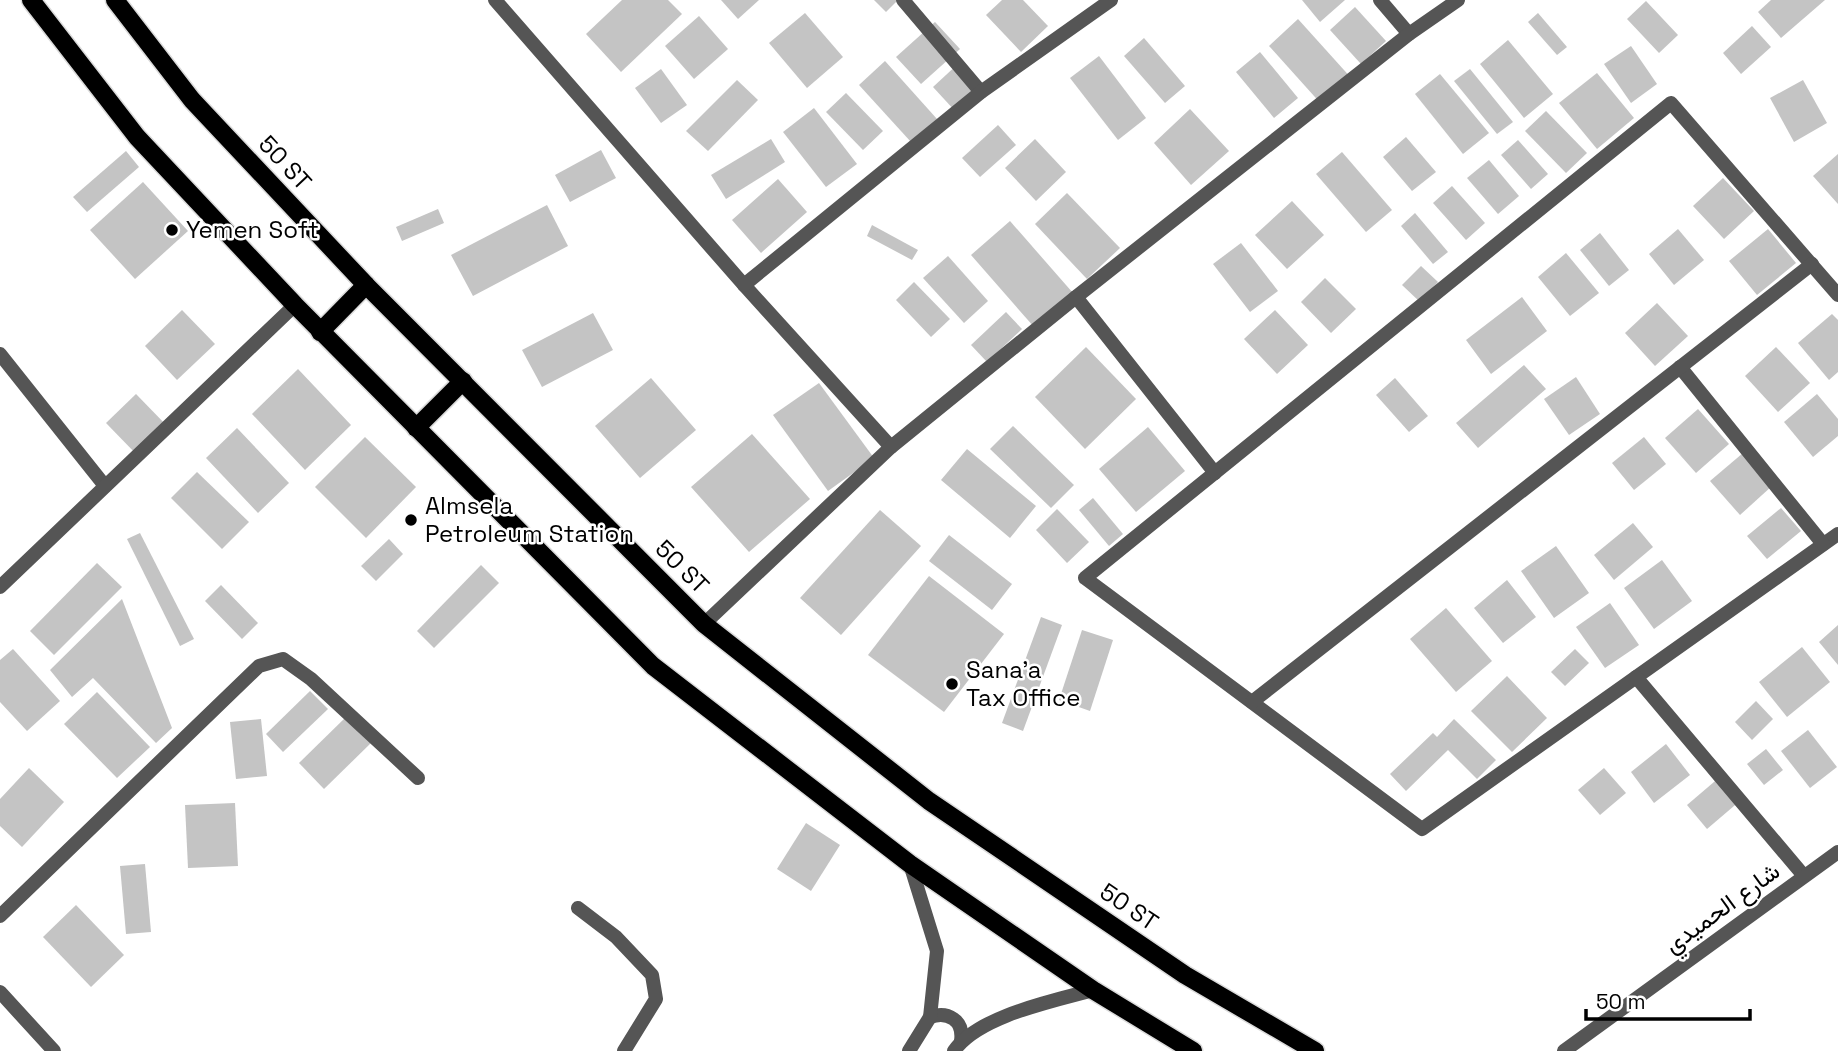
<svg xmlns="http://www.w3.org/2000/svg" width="1838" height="1051" font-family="'Space Grotesk',Vazirmatn,sans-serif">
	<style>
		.building { fill: #c4c4c4 }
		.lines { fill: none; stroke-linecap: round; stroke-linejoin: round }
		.primary-casing { stroke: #dbdbdb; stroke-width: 21 }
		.minor { stroke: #555; stroke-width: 14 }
		.tertiary { stroke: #555; stroke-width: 14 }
		.primary { stroke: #000; stroke-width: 18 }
		.poi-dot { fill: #000; stroke: #fff; stroke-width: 2.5 }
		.labels { text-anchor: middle; stroke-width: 5; stroke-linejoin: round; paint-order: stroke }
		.street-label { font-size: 24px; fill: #000; stroke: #fff }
		.poi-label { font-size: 24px; fill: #000; stroke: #fff; text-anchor: start }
	</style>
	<rect width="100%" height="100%" fill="#fff"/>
	<g class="building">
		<path d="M 622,0 L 668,0 L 682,14 L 621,72 L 586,34 Z"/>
		<path d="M 721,0 L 759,0 L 738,19 Z"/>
		<path d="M 874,0 L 898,0 L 886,12 Z"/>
		<path d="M 1002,0 L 1023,0 L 1048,26 L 1021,52 L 986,15 Z"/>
		<path d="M 1302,0 L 1345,0 L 1320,22 Z"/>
		<path d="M 1771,0 L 1825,0 L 1781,38 L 1758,12 Z"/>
		<path d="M 1646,1 L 1678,35 L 1659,53 L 1627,19 Z"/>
		<path d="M 1355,7 L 1386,41 L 1361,64 L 1330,30 Z"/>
		<path d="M 805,13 L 843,57 L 807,88 L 769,43 Z"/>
		<path d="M 1538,13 L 1567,47 L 1557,55 L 1528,22 Z"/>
		<path d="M 699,16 L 728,49 L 694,79 L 665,46 Z"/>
		<path d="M 1298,19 L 1353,80 L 1323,106 L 1269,46 Z"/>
		<path d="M 935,22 L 960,49 L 921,84 L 896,57 Z"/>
		<path d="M 1752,26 L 1771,47 L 1741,74 L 1723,53 Z"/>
		<path d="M 1144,38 L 1185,86 L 1165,103 L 1124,56 Z"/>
		<path d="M 1508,40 L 1553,94 L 1524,118 L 1480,64 Z"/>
		<path d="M 1631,46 L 1657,84 L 1631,103 L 1604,64 Z"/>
		<path d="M 1260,52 L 1298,98 L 1274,118 L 1236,72 Z"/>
		<path d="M 1099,56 L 1146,118 L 1118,140 L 1070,78 Z"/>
		<path d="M 885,61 L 937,119 L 911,142 L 859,85 Z"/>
		<path d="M 960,62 L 983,88 L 956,112 L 933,87 Z"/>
		<path d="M 661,69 L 687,105 L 661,123 L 635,88 Z"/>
		<path d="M 1470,69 L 1513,122 L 1497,134 L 1454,81 Z"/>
		<path d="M 1597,73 L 1634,118 L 1597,149 L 1559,103 Z"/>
		<path d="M 1440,74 L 1489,133 L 1463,154 L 1415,94 Z"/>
		<path d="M 737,80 L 758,100 L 708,151 L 686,131 Z"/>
		<path d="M 1803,80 L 1827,123 L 1794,142 L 1770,98 Z"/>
		<path d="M 846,93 L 883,131 L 863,150 L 826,112 Z"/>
		<path d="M 814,108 L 857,164 L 826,187 L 783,132 Z"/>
		<path d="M 1190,109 L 1229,151 L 1191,185 L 1154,143 Z"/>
		<path d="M 1546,111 L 1587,153 L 1566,173 L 1525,131 Z"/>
		<path d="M 998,125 L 1016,145 L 980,177 L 962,158 Z"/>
		<path d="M 1406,137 L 1436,172 L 1412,191 L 1383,157 Z"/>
		<path d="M 771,139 L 785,162 L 726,199 L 711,175 Z"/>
		<path d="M 1035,139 L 1066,172 L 1036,201 L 1005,168 Z"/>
		<path d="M 1518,140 L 1548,174 L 1531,189 L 1501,155 Z"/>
		<path d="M 601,150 L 616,178 L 570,202 L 555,175 Z"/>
		<path d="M 126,151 L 139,167 L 87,212 L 73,197 Z"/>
		<path d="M 1342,152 L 1392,210 L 1366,232 L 1316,174 Z"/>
		<path d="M 1838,154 L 1838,204 L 1813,176 Z"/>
		<path d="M 1489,160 L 1519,196 L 1498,214 L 1467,178 Z"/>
		<path d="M 1723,178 L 1754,211 L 1724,239 L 1693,206 Z"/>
		<path d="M 778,179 L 807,212 L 761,253 L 732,220 Z"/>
		<path d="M 143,182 L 188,231 L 135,279 L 90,230 Z"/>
		<path d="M 1452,186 L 1485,223 L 1466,240 L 1433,203 Z"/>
		<path d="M 1067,193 L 1120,248 L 1087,279 L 1035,224 Z"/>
		<path d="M 1292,201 L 1324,235 L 1287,269 L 1255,235 Z"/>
		<path d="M 547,205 L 568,246 L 473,296 L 451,255 Z"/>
		<path d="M 438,209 L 444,223 L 402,241 L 396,227 Z"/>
		<path d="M 1415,213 L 1448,252 L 1433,264 L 1401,226 Z"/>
		<path d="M 1010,221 L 1073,293 L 1034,327 L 971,255 Z"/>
		<path d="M 872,225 L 918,250 L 912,260 L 867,236 Z"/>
		<path d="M 1678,229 L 1704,260 L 1674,285 L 1649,254 Z"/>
		<path d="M 1768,229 L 1796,263 L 1757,295 L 1729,261 Z"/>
		<path d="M 1600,233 L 1629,270 L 1609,286 L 1580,250 Z"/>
		<path d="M 1241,243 L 1278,291 L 1250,312 L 1213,264 Z"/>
		<path d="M 1566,253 L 1599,293 L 1570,316 L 1538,277 Z"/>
		<path d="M 948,256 L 988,301 L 964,323 L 923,278 Z"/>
		<path d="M 1421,266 L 1438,282 L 1420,302 L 1402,285 Z"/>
		<path d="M 1325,278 L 1356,309 L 1331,333 L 1301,302 Z"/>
		<path d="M 914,282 L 950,319 L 931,337 L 896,300 Z"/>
		<path d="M 1522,297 L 1547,331 L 1491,374 L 1466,340 Z"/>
		<path d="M 1657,303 L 1688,336 L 1655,366 L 1625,333 Z"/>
		<path d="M 182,310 L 215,344 L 177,380 L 145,346 Z"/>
		<path d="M 1275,310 L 1308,345 L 1277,374 L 1244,339 Z"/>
		<path d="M 1006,312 L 1022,329 L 987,362 L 971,345 Z"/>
		<path d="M 593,313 L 613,350 L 542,387 L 522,350 Z"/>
		<path d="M 1832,314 L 1838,320 L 1838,372 L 1829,380 L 1798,343 Z"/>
		<path d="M 1086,347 L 1136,399 L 1085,449 L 1035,397 Z"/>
		<path d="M 1776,347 L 1810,383 L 1778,412 L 1745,376 Z"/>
		<path d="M 1524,365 L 1546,389 L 1478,448 L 1456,423 Z"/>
		<path d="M 298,369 L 351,425 L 305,470 L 252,414 Z"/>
		<path d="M 1576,377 L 1600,414 L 1569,435 L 1544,399 Z"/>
		<path d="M 651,378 L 696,430 L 640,478 L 595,426 Z"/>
		<path d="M 1395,378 L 1428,416 L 1409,432 L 1376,395 Z"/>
		<path d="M 819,383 L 874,458 L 828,491 L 773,415 Z"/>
		<path d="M 136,394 L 169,428 L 139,457 L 106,423 Z"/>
		<path d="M 1817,394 L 1838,419 L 1838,436 L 1813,457 L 1784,422 Z"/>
		<path d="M 1698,409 L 1729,444 L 1696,473 L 1665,438 Z"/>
		<path d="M 1013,426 L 1074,485 L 1051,508 L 990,449 Z"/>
		<path d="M 1148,427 L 1185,471 L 1136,512 L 1099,469 Z"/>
		<path d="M 237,428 L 289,483 L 258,513 L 206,458 Z"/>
		<path d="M 752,434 L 810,499 L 749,552 L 691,487 Z"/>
		<path d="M 365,437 L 416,487 L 366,538 L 315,487 Z"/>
		<path d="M 1644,437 L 1666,464 L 1634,490 L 1612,463 Z"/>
		<path d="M 967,449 L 1036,506 L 1010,538 L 941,480 Z"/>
		<path d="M 1743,453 L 1772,486 L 1740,515 L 1710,481 Z"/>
		<path d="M 197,472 L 249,522 L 222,549 L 171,498 Z"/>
		<path d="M 1093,498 L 1123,534 L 1109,546 L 1079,510 Z"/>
		<path d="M 1781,508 L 1801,531 L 1767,559 L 1747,536 Z"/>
		<path d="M 1057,509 L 1089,542 L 1067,563 L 1036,530 Z"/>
		<path d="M 880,510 L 921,546 L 841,635 L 800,598 Z"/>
		<path d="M 1633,523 L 1653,547 L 1614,580 L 1594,555 Z"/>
		<path d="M 140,533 L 194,639 L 180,646 L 127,539 Z"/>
		<path d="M 949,535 L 1012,584 L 992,610 L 929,561 Z"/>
		<path d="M 389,539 L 403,554 L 376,581 L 361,566 Z"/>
		<path d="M 1556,546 L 1589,593 L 1554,618 L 1521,571 Z"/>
		<path d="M 1662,560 L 1692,601 L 1654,629 L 1624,588 Z"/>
		<path d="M 97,563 L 122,587 L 54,655 L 30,631 Z"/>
		<path d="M 481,565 L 499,583 L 434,648 L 417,631 Z"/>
		<path d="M 929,576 L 1004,634 L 944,712 L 868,655 Z"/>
		<path d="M 1507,580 L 1536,617 L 1503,643 L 1474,608 Z"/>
		<path d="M 221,585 L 258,623 L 242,639 L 205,601 Z"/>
		<path d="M 122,599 L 172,728 L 156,743 L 93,678 L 72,697 L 50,670 Z"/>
		<path d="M 1610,603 L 1639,645 L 1605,668 L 1576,627 Z"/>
		<path d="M 1446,608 L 1492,661 L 1456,692 L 1410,639 Z"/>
		<path d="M 1041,617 L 1062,625 L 1023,731 L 1002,723 Z"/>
		<path d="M 1838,625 L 1838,665 L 1819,642 Z"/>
		<path d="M 1082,630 L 1113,640 L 1090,711 L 1059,700 Z"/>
		<path d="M 1802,647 L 1830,682 L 1787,717 L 1759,682 Z"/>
		<path d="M 13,649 L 60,701 L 27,731 L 0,702 L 0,660 Z"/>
		<path d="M 1575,649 L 1589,663 L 1565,686 L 1551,672 Z"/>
		<path d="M 1507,676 L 1547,718 L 1512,752 L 1471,711 Z"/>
		<path d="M 310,691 L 328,709 L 283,752 L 266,734 Z"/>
		<path d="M 97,692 L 150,747 L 117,778 L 64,724 Z"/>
		<path d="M 1756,701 L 1773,719 L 1752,740 L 1735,722 Z"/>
		<path d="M 347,716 L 372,742 L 324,789 L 299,763 Z"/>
		<path d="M 261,719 L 267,776 L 236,779 L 230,722 Z"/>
		<path d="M 1454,719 L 1496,760 L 1477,779 L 1448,750 L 1406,791 L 1390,774 L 1433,733 L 1437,737 Z"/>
		<path d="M 1808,730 L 1837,767 L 1810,788 L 1781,751 Z"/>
		<path d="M 1666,744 L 1690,775 L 1654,803 L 1631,772 Z"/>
		<path d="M 1766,749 L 1783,770 L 1764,785 L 1747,764 Z"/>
		<path d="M 29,768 L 64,802 L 22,847 L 0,826 L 0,799 Z"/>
		<path d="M 1604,768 L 1626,793 L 1600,815 L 1578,790 Z"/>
		<path d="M 1721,776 L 1741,800 L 1707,829 L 1687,805 Z"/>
		<path d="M 235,803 L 238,866 L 188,868 L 185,805 Z"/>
		<path d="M 806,823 L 840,845 L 811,891 L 777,869 Z"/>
		<path d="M 145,864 L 151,932 L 126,934 L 120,866 Z"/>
		<path d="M 76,905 L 124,955 L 91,987 L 43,937 Z"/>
	</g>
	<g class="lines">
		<g class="primary-casing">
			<g id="primary">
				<path d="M 31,0 L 137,137 L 295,305 L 653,666 L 910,864 L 1093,990 L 1193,1051"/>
				<path d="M 115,0 L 192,100 L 366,285 L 704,624 L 929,801 L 1185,975 L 1315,1051"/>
				<path d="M 320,332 L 366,285"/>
				<path d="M 416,428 L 463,381"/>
			</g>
		</g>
		<g class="minor">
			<path d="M 495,0 L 744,285 L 891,447"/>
			<path d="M 903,0 L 981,92"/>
			<path d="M 1380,0 L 1409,34"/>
			<path d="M 744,285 L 981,92 L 1111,0"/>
			<path d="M 1838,295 L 1671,103 L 1085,578 L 1422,829 L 1838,534"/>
			<path d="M 1076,297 L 1215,473"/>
			<path d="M 0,354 L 105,486"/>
			<path d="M 1680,367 L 1823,544"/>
			<path d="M 0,587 L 295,305"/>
			<path d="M 704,624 L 891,447 L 1076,297 L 1409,34 L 1458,0"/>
			<path d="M 1636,677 L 1804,876"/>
			<path d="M 1252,702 L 1812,264"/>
			<path d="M 578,908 L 616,937 L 652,975 L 656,999 L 624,1051"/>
			<path d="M 0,916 L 259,666 L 283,659 L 311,679 L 418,778"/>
			<path d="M 0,992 L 54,1051"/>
		</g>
		<g class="tertiary">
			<path d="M 930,1017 C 948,1011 964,1020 961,1041"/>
			<path d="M 909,1051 L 930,1017 L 937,951 L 910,864"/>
			<path d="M 954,1051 C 978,1016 1053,1001 1093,990"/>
			<path d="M 1564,1051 L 1838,852"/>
		</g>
		<use href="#primary" class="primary"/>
	</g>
	<g class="poi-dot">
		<circle cx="172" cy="230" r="7"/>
		<circle cx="411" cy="520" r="7"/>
		<circle cx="952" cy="684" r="7"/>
	</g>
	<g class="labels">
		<g class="street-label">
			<text transform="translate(285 163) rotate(47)" y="8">50 ST</text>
			<text transform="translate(682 567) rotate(45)" y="8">50 ST</text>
			<text transform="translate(1129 907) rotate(34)" y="8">50 ST</text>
			<text transform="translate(1722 908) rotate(-36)" y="8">شارع الحميدي</text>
		</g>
		<g class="poi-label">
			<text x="186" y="238">Yemen Soft</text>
			<text x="425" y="514">Almsela<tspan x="425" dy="28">Petroleum Station</tspan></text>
			<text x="966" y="678">Sana’a<tspan x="966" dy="28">Tax Office</tspan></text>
		</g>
	</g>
	<path d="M1586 1009v10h164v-10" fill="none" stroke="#000000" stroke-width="3.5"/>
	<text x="1596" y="1009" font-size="21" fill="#000000" stroke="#ffffff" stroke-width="5" paint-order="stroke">50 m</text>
</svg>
